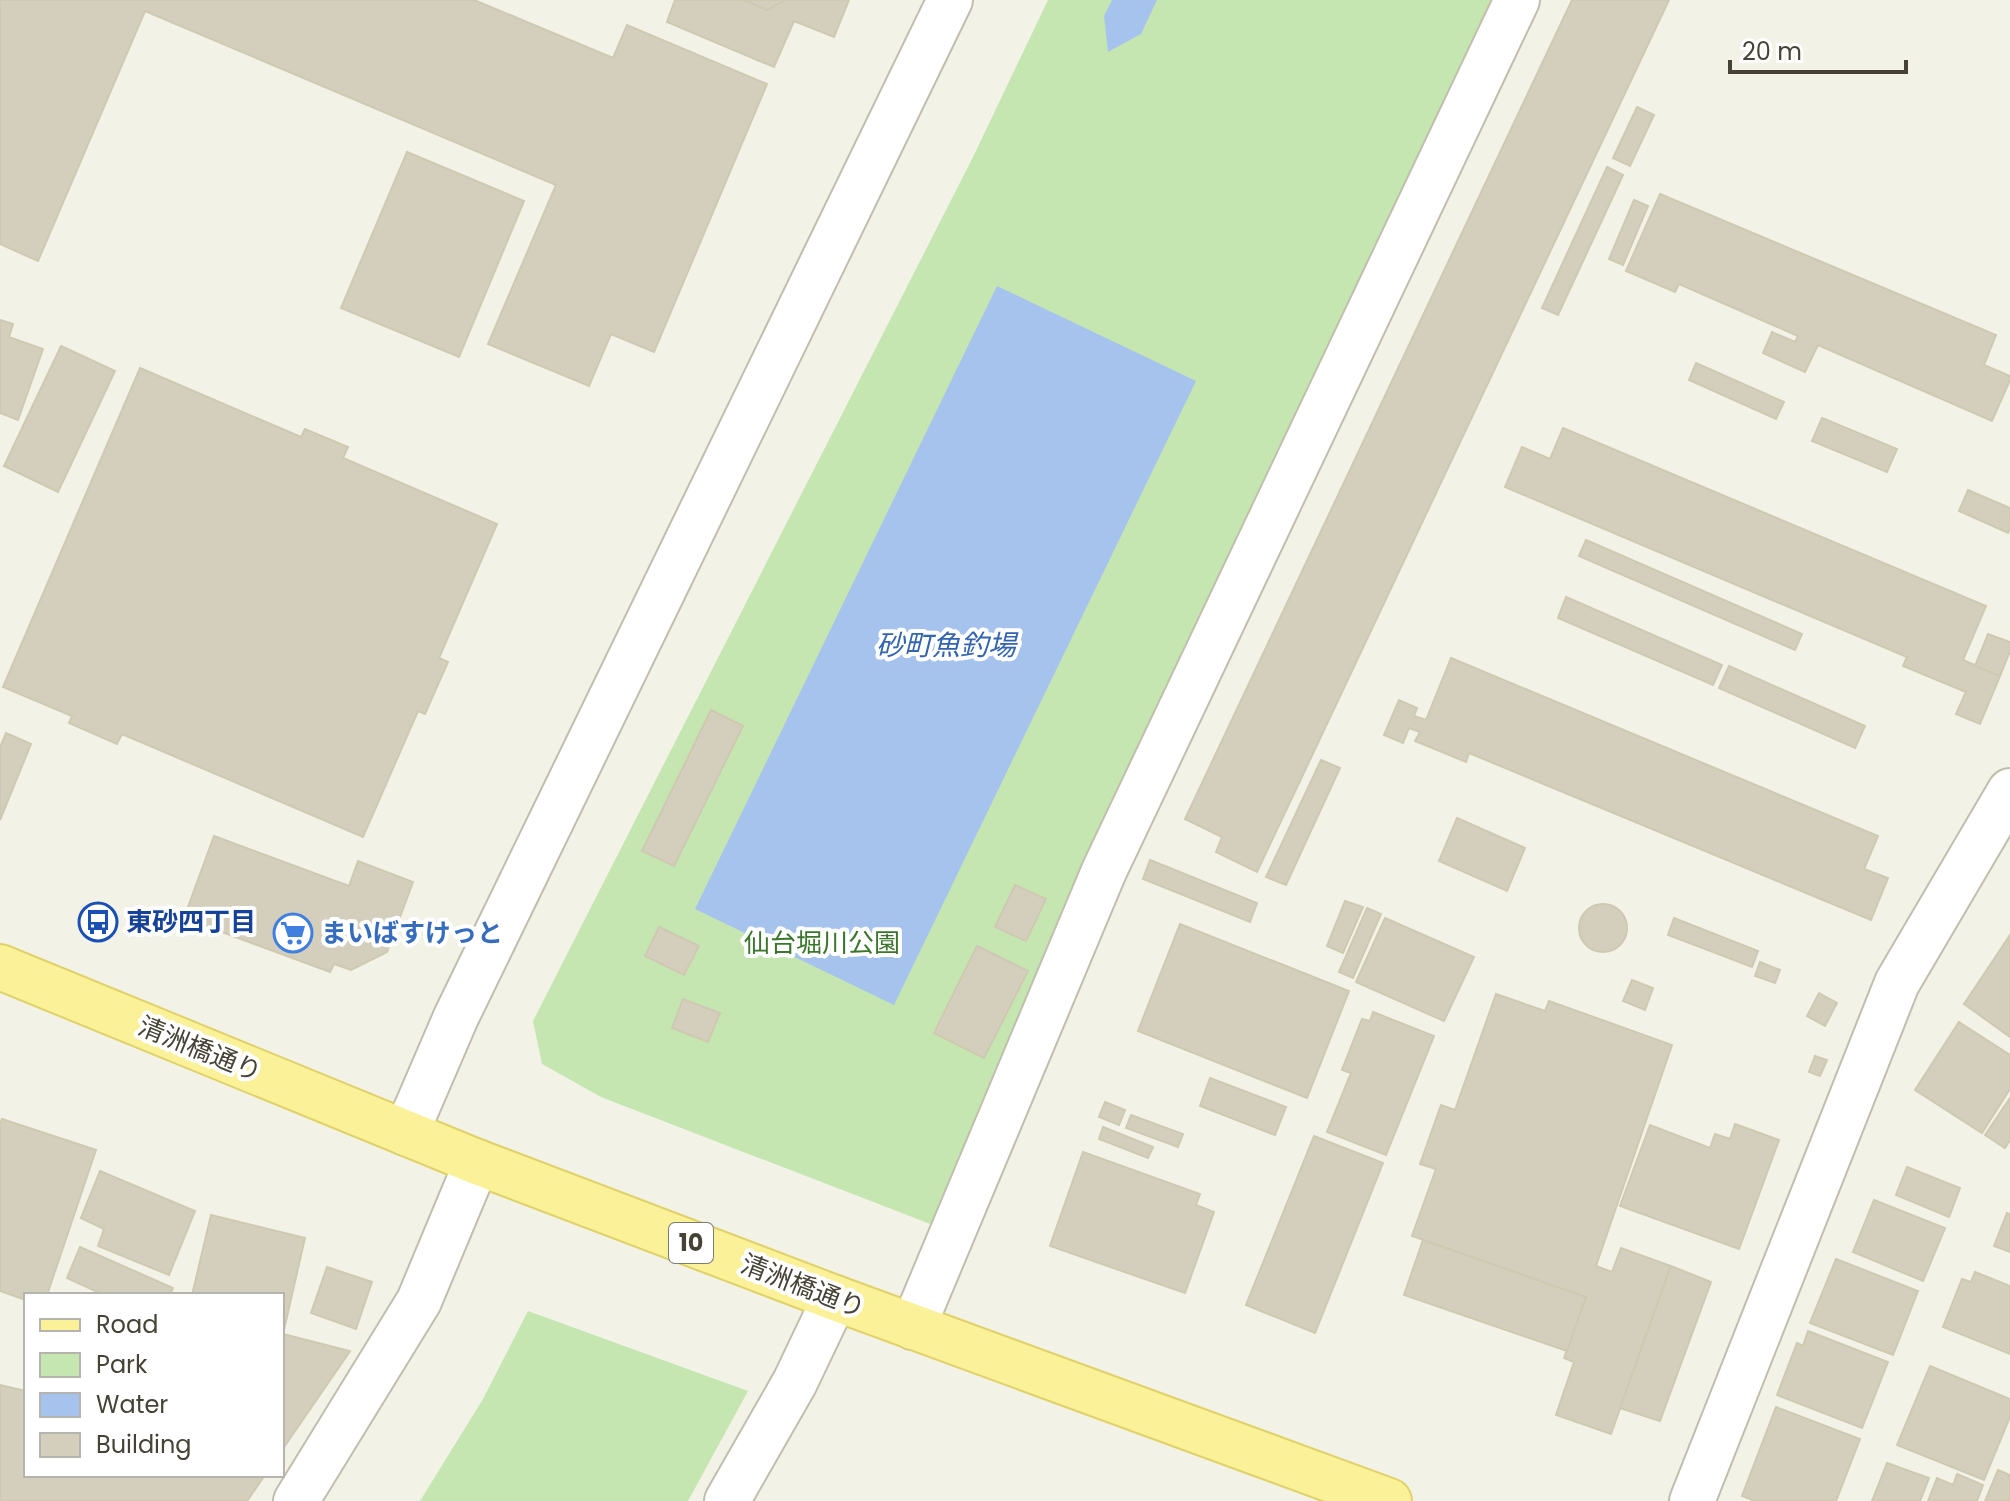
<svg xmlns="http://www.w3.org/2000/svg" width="2010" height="1501" font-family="Poppins,'Noto Sans JP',sans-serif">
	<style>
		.green { fill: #c5e6b1 }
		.water { fill: #a6c3ee }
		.building { fill: #d4cfbd; stroke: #cfc9b1; stroke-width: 2 }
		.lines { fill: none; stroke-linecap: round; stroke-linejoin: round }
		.minor-casing { stroke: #c1bead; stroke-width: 48 }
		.major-casing { stroke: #e0d269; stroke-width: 48 }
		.minor { stroke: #fff; stroke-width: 44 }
		.major { stroke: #fbf199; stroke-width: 44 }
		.labels { text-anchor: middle; stroke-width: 8; stroke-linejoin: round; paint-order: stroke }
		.shield { fill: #fff; stroke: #7e7b72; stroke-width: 2 }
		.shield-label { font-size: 24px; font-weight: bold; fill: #464336 }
		.transit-label { font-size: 26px; font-weight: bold; fill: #164399; stroke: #fff; text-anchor: start }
		.shop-label { font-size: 26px; font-weight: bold; fill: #366cbe; stroke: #fff; text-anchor: start }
		.park-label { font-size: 26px; fill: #3a762b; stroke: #fff }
		.street-label { font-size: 26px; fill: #464336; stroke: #fff }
		.water-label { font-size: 28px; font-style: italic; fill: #3364af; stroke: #fff }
	</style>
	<rect width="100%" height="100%" fill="#f3f2e7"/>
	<g class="green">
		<path d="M 1048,0 L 1492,0 L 938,1227 L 601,1097 L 542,1064 L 533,1021 L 973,157 Z"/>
		<path d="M 528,1311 L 748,1391 L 688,1501 L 420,1501 L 483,1399 Z"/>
	</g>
	<g class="water">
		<path d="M 1112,0 L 1157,0 L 1141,34 L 1108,52 L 1104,16 Z"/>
		<path d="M 997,286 L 1196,381 L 894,1005 L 695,909 Z"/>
	</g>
	<g class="building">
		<path d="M 0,0 L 474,0 L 613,58 L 627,25 L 767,84 L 654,352 L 611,334 L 589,386 L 488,344 L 556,185 L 145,11 L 38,261 L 0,244 Z"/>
		<path d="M 675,0 L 744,0 L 767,10 L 785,0 L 849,0 L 834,37 L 794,21 L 774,67 L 667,22 Z"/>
		<path d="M 744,0 L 785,0 L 767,10 Z"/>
		<path d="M 1572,0 L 1669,0 L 1257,872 L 1216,852 L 1222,837 L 1185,819 Z"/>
		<path d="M 1637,107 L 1654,115 L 1630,166 L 1613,158 Z"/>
		<path d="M 407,152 L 524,201 L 459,357 L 341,308 Z"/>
		<path d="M 1607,167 L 1623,175 L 1558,315 L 1542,308 Z"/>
		<path d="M 1660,194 L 1996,335 L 1984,365 L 2010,376 L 2010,380 L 1992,421 L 1818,345 L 1805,372 L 1763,353 L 1772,332 L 1795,342 L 1798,336 L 1679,284 L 1675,292 L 1626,271 Z"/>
		<path d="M 1634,200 L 1648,206 L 1623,265 L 1609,259 Z"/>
		<path d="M 0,320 L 13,324 L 9,337 L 43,349 L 18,420 L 0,413 Z"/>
		<path d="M 61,346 L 115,371 L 58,492 L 4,466 Z"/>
		<path d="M 1696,363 L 1784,402 L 1776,419 L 1689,380 Z"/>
		<path d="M 140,368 L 301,437 L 305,429 L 348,447 L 343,458 L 497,524 L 439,658 L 448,662 L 425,714 L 418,711 L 363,837 L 122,734 L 117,744 L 69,723 L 72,716 L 3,687 Z"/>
		<path d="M 1822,418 L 1897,449 L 1887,472 L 1812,441 Z"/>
		<path d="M 1563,428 L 1986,606 L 1963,660 L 2000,676 L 1980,724 L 1956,714 L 1966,692 L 1903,666 L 1907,657 L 1505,487 L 1522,447 L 1550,459 Z"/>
		<path d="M 1968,490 L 2010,508 L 2010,527 L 2008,533 L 1959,511 Z"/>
		<path d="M 1586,540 L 1802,634 L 1795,650 L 1579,556 Z"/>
		<path d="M 1566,597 L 1722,665 L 1713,685 L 1558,618 Z"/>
		<path d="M 1988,634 L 2010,642 L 2010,651 L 2000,676 L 1975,666 Z"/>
		<path d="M 1451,658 L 1878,836 L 1864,869 L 1888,878 L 1871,920 L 1469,753 L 1466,762 L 1415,741 L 1420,732 L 1409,728 L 1403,743 L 1384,735 L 1399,700 L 1417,708 L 1414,716 L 1426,720 Z"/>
		<path d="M 1729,666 L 1865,726 L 1855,748 L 1719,688 Z"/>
		<path d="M 711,710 L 743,726 L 674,866 L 642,851 Z"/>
		<path d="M 6,733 L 31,744 L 0,820 L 0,747 Z"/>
		<path d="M 1321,760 L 1340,768 L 1286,885 L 1266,877 Z"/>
		<path d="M 1457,818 L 1525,848 L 1507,891 L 1439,861 Z"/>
		<path d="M 214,836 L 349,886 L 358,861 L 413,882 L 387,952 L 351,970 L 334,964 L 330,972 L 184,918 Z"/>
		<path d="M 1150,860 L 1257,903 L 1250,922 L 1143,879 Z"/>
		<path d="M 1015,885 L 1046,899 L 1026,941 L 995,927 Z"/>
		<path d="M 1345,901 L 1363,907 L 1343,953 L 1327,946 Z"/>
		<circle cx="1603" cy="928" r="24"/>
		<path d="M 1367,908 L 1381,914 L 1353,978 L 1339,972 Z"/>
		<path d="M 1385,918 L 1474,957 L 1444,1021 L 1356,982 Z"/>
		<path d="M 1674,918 L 1758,951 L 1752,967 L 1668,935 Z"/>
		<path d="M 1180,924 L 1349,991 L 1307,1098 L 1138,1031 Z"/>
		<path d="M 659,927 L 699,946 L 684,975 L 645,956 Z"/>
		<path d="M 2010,935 L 2010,1037 L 1964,1004 Z"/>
		<path d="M 977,946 L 1028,971 L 984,1058 L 934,1033 Z"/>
		<path d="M 1760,962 L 1780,970 L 1775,983 L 1755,976 Z"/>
		<path d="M 1632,980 L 1653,988 L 1645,1010 L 1623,1001 Z"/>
		<path d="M 1819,993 L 1837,1003 L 1825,1026 L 1807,1016 Z"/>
		<path d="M 1496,994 L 1545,1011 L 1549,1001 L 1672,1045 L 1596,1266 L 1612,1272 L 1621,1248 L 1671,1266 L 1611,1434 L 1556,1415 L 1574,1362 L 1564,1358 L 1586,1297 L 1412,1236 L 1436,1169 L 1420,1164 L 1441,1105 L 1455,1110 Z"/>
		<path d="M 683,999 L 720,1013 L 708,1042 L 672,1028 Z"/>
		<path d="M 1373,1012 L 1434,1036 L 1386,1155 L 1327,1132 L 1351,1073 L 1342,1070 L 1362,1019 L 1370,1021 Z"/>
		<path d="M 1959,1022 L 2010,1055 L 2010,1089 L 1982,1133 L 1915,1090 Z"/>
		<path d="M 1815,1056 L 1827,1060 L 1820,1076 L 1809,1072 Z"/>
		<path d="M 1210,1078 L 1286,1107 L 1275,1135 L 1200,1106 Z"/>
		<path d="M 2010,1098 L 2010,1140 L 2005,1148 L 1985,1135 Z"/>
		<path d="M 1105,1102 L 1125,1110 L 1119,1125 L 1099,1117 Z"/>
		<path d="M 1131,1115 L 1183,1134 L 1178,1147 L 1126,1128 Z"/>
		<path d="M 2,1119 L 96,1150 L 47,1295 L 26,1295 L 26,1300 L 0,1291 L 0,1124 Z"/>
		<path d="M 1735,1124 L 1779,1140 L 1739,1249 L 1620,1206 L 1650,1125 L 1710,1148 L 1715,1134 L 1730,1139 Z"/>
		<path d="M 1103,1127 L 1153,1147 L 1148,1158 L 1099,1139 Z"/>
		<path d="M 1314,1136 L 1383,1163 L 1315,1333 L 1246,1305 Z"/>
		<path d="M 1083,1152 L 1200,1194 L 1196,1205 L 1214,1212 L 1185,1293 L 1050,1246 Z"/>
		<path d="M 1907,1167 L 1960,1188 L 1949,1217 L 1896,1195 Z"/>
		<path d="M 100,1171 L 195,1211 L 169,1275 L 98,1246 L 104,1229 L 81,1218 Z"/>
		<path d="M 1874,1200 L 1945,1228 L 1923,1281 L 1853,1252 Z"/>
		<path d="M 2007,1213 L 2010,1214 L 2010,1252 L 1994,1246 Z"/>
		<path d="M 211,1215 L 305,1238 L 283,1334 L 350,1351 L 282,1450 L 282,1295 L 192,1295 Z"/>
		<path d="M 1423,1240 L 1586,1297 L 1567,1351 L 1404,1295 Z"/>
		<path d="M 80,1247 L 173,1288 L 170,1295 L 104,1295 L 67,1278 Z"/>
		<path d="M 1836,1259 L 1918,1291 L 1893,1355 L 1810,1323 Z"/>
		<path d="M 1671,1266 L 1711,1282 L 1660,1421 L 1620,1408 Z"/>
		<path d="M 327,1267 L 372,1282 L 356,1329 L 311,1313 Z"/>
		<path d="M 1975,1272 L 2010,1286 L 2010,1354 L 1943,1327 L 1962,1279 L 1971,1282 Z"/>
		<path d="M 1808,1331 L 1888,1362 L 1862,1428 L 1777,1395 L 1797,1343 L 1803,1346 Z"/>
		<path d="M 1930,1366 L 2010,1399 L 2010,1417 L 1984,1480 L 1897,1445 Z"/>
		<path d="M 0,1385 L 26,1391 L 26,1475 L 265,1475 L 247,1501 L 0,1501 Z"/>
		<path d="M 1776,1407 L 1860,1439 L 1836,1501 L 1755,1501 L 1742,1496 Z"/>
		<path d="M 1887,1463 L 1929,1478 L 1920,1501 L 1872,1501 Z"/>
		<path d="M 1998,1470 L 2010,1475 L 2010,1501 L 1985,1501 Z"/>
		<path d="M 1957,1474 L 1983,1485 L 1977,1501 L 1928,1501 L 1937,1478 L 1953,1485 Z"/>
	</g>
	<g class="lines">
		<g class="minor-casing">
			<g id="minor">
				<path d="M 406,1133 L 456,1017 L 950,0"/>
				<path d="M 913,1327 L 1104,871 L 1517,0"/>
				<path d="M 296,1501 L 419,1301 L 477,1162"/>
				<path d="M 727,1501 L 795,1382 L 835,1298"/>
				<path d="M 1692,1501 L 1897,983 L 2010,791"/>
			</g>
		</g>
		<g class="major-casing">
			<path id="major" d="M 0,967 L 477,1162 L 835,1298 L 1389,1501"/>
		</g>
		<use href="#minor" class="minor"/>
		<use href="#major" class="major"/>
	</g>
	<defs>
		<g id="bus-ring" transform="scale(2)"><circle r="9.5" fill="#fff" stroke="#1a4fb4" stroke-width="1.5"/><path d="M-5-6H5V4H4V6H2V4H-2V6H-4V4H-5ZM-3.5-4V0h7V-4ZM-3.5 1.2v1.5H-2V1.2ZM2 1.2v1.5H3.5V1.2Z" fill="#1a4fb4"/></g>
		<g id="supermarket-ring" transform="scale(2)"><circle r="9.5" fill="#fff" stroke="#3f7fe0" stroke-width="1.5"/><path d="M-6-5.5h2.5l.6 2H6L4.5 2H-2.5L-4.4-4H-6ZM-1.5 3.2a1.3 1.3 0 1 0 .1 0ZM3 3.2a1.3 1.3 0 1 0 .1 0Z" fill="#3f7fe0"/></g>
	</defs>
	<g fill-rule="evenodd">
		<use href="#bus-ring" x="98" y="922"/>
		<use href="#supermarket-ring" x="293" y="933"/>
	</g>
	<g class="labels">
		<rect class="shield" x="669" y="1223" width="44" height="40" rx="6"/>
		<g class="shield-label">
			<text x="691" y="1251">10</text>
		</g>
		<g class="transit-label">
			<text x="126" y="931">東砂四丁目</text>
		</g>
		<g class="shop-label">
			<text x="321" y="942">まいばすけっと</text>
		</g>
		<g class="park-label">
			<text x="822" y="952">仙台堀川公園</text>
		</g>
		<g class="street-label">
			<text transform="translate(200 1049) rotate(22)" y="9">清洲橋通り</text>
			<text transform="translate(803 1286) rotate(21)" y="9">清洲橋通り</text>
		</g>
		<g class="water-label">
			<text x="946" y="655">砂町魚釣場</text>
		</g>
	</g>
	<rect x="24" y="1293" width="260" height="184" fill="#ffffff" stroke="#b5b4af" stroke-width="2"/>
	<rect x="40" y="1319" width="40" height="12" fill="#fbf199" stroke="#b5b4af" stroke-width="2"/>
	<text x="96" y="1333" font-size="24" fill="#464336">Road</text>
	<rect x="40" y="1353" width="40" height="24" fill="#c5e6b1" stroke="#b5b4af" stroke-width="2"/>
	<text x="96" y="1373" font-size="24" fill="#464336">Park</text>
	<rect x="40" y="1393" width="40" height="24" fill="#a6c3ee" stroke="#b5b4af" stroke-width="2"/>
	<text x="96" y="1413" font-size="24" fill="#464336">Water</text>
	<rect x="40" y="1433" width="40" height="24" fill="#d4cfbd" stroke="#b5b4af" stroke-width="2"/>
	<text x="96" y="1453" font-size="24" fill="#464336">Building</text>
	<path d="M1730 60v12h176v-12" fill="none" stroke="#464336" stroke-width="4"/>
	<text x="1742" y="60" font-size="24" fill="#464336" stroke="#ffffff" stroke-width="6" paint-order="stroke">20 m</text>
</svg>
